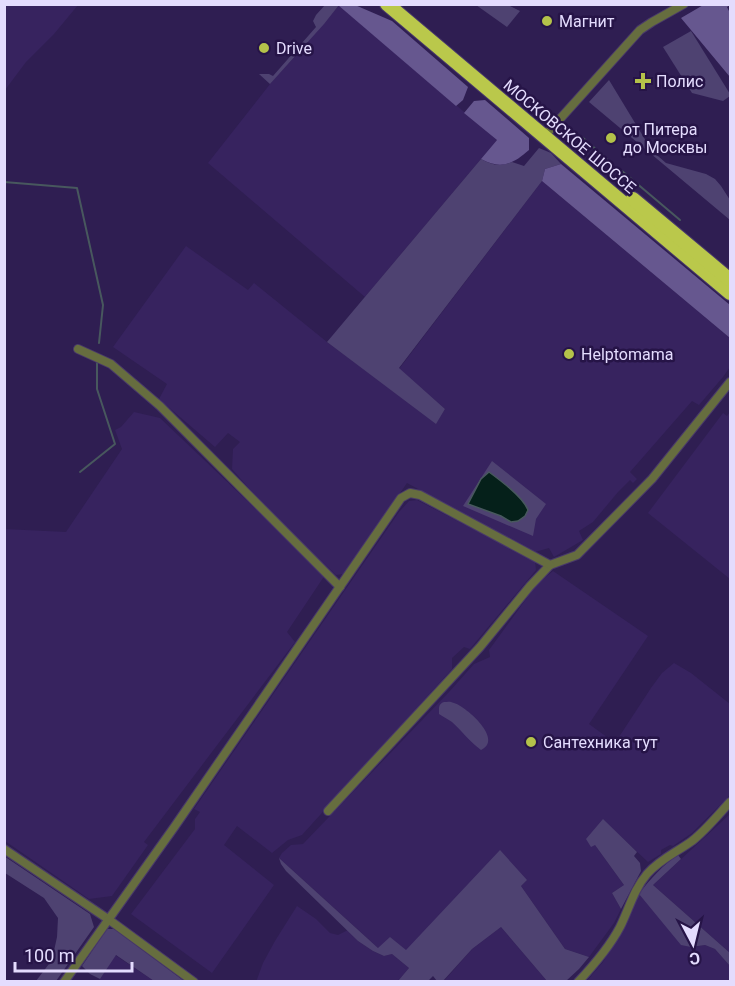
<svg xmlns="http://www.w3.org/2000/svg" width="735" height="986" font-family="Roboto,sans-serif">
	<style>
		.built { fill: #37235f }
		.green { fill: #4e4271 }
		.forest { fill: #66578f }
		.water { fill: #05201a; stroke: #48585e; stroke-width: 1.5 }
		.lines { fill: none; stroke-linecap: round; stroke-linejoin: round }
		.stream { stroke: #48585e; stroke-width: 2 }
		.street-casing { stroke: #48396a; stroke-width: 10 }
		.highway-casing { stroke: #48396a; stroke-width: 16 }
		.street { stroke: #666d3f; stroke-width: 8 }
		.highway { stroke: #bac84b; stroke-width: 14 }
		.poi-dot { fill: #b4c24a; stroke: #261447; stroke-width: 2 }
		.labels { text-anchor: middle; stroke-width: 5; stroke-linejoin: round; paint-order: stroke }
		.poi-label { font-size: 16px; fill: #e4dcfe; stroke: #261447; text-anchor: start }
		.street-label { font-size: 16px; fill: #e4dcfe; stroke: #261447 }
	</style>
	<rect width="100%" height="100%" fill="#2f1e52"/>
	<g class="built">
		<path d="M 5,4 L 78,5 L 54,34 L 26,62 L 5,90 Z"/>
		<path d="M 339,5 L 497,140 L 365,297 L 208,163 L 274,79 L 300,51 Z"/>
		<path d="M 542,181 L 730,338 L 730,367 L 723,377 L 699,405 L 692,401 L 630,472 L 637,479 L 633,483 L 630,480 L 618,492 L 593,522 L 579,531 L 583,540 L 554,557 L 549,548 L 535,552 L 407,483 L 344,574 L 336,575 L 277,520 L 232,469 L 233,449 L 240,442 L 228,433 L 215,447 L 159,399 L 167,384 L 113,347 L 186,246 L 248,290 L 254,283 L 327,342 L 436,423 L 445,409 L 399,369 Z"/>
		<path d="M 134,412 L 160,418 L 325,575 L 287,632 L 295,642 L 144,842 L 148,845 L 112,896 L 89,899 L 5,841 L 4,529 L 66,532 L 122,449 L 115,430 L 121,427 Z"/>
		<path d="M 730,412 L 730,579 L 648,513 L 723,413 L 727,416 Z"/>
		<path d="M 417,500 L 535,561 L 536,570 L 470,649 L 464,647 L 452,658 L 452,669 L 302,835 L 288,840 L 272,853 L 237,826 L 224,845 L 274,885 L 212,973 L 131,914 L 195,829 L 195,819 L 200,812 L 194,809 L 399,512 L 409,501 Z"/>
		<path d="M 553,571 L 648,636 L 589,724 L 615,743 L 651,688 L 662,673 L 674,663 L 691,673 L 730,704 L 730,795 L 692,833 L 673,846 L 670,845 L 661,850 L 661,854 L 648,862 L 603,820 L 595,845 L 624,885 L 612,893 L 621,909 L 614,923 L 589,957 L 565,949 L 521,886 L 527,880 L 406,951 L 378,948 L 279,858 L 282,853 L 291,845 L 303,844 L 449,692 L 474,664 L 490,657 L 489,650 L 537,584 Z"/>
		<path d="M 730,814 L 730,953 L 653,885 Z"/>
		<path d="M 639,894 L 691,947 L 705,945 L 715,949 L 730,966 L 730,981 L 586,982 L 603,962 L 621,932 Z"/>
		<path d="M 297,906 L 316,919 L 330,933 L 338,935 L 348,930 L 358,941 L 373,951 L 384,956 L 392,954 L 409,968 L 398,981 L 256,982 L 263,963 L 275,941 Z"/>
		<path d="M 501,927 L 547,981 L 443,982 L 472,949 Z"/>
		<path d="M 115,955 L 154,981 L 98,982 Z"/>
	</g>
	<g class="green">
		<path d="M 325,5 L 339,5 L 324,24 L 270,84 L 259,74 L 269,74 L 273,76 L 316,27 L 313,21 L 316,15 Z"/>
		<path d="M 476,5 L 508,5 L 520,11 L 507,27 Z"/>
		<path d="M 691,31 L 730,94 L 730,96 L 723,101 L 692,93 L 663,47 Z"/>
		<path d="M 609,80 L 652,151 L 666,163 L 706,174 L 715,179 L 721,186 L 730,200 L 730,220 L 589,102 Z"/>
		<path d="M 539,148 L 551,153 L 561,164 L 545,169 L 542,181 L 399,368 L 445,409 L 436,424 L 327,342 L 481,159 C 492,165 500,167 512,162 L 524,166 Z"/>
		<path d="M 492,461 L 546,504 L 536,519 L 533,536 L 463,506 Z"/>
		<path d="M 444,702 C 449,702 449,701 454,703 C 467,707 504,740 481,750 C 470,742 462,731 452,722 C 448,719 443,717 439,714 C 439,708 438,704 444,702 Z"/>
		<path d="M 603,819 L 637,852 L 634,856 L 640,863 L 641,871 L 621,909 L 612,893 L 624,885 L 595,845 L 591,847 L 586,839 Z"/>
		<path d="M 500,850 L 527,880 L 521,886 L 565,949 L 589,957 L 579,969 L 566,981 L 547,981 L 501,927 L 472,949 L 443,981 L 437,981 L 433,976 L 428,981 L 398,981 L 409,968 L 392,954 L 384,956 L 373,951 L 358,941 L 286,871 L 281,864 L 279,858 L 378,948 L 390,937 L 406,950 Z"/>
		<path d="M 678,855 L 681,859 L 653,885 L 730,953 L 730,966 L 715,949 L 705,945 L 691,947 L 681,945 L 639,894 C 649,880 664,864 678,855 Z"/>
		<path d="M 4,856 L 90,914 L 94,927 L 56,981 L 36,981 L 52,960 L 57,937 L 58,918 L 44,898 L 5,873 Z"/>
		<path d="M 107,929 L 114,929 L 184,981 L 154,981 L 116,955 L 100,979 L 90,974 L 82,966 Z"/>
	</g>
	<g class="forest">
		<path d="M 705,4 L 730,5 L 727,7 L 730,13 L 730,77 L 681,18 Z"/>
		<path d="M 338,5 L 355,5 L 392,21 L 468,87 L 463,100 L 456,106 Z"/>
		<path d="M 485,100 L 529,138 L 529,150 C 513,164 501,170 481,159 L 497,140 L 464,113 L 474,101 Z"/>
		<path d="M 561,164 L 730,305 L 730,338 L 542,181 L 545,169 Z"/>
	</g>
	<path class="water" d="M 489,472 C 500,480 523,497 528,510 L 525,516 L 518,521 L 511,522 L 501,516 L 468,504 L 481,479 Z"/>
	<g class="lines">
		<g class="stream">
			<path d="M 582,137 L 607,159"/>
			<path d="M 622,171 L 680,220"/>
			<path d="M 4,182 L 77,188 L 103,305 L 99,343"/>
			<path d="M 80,472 L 115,444 L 97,389 L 97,363"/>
		</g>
		<g class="street-casing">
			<g id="street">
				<path d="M 550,130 L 640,30 L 652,22 L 684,4"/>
				<path d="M 78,349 L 111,364 L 160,406 L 340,587"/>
				<path d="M 328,811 L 480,647 L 530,586 L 550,565 L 577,555 L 652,479 L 730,382"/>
				<path d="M 4,849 L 108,919 L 194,982"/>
				<path d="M 64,982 L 175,826 L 401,498 L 410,493 L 420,495 L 550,565"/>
				<path d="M 578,982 C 594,965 609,948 620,927 C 629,909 634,889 647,874 C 660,859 677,852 692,841 C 706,830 718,815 730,802"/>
			</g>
		</g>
		<g class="highway-casing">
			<g id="highway">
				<path d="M 387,4 L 730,293"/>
				<path d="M 633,199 L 730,280"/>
			</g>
		</g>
		<use href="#street" class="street"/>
		<use href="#highway" class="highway"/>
	</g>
	<g class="poi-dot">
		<circle cx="547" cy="21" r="6"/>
		<circle cx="264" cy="48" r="6"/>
		<path d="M640 72h6v6h6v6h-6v6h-6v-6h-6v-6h6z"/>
		<circle cx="611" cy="138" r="6"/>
		<circle cx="569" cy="354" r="6"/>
		<circle cx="531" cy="742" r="6"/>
	</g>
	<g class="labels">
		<g class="poi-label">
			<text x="559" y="27">Магнит</text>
			<text x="276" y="54">Drive</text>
			<text x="656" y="87">Полис</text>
			<text x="623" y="135">от Питера<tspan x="623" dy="18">до Москвы</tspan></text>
			<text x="581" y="360">Helptomama</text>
			<text x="543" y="748">Сантехника тут</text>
		</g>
		<g class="street-label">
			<text transform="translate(570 136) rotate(40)" y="6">МОСКОВСКОЕ ШОССЕ</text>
		</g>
	</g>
	<rect width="735" height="986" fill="none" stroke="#e4dcfe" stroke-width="12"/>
	<g transform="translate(693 944) rotate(173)" stroke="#261447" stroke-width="4.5" paint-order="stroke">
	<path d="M0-4.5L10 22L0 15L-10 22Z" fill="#e4dcfe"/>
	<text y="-9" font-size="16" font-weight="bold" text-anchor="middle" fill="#e4dcfe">С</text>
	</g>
	<path d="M15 962v9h117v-9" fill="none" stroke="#e4dcfe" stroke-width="3"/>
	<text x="24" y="962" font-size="18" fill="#e4dcfe" stroke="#261447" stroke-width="4.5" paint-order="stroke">100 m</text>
</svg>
